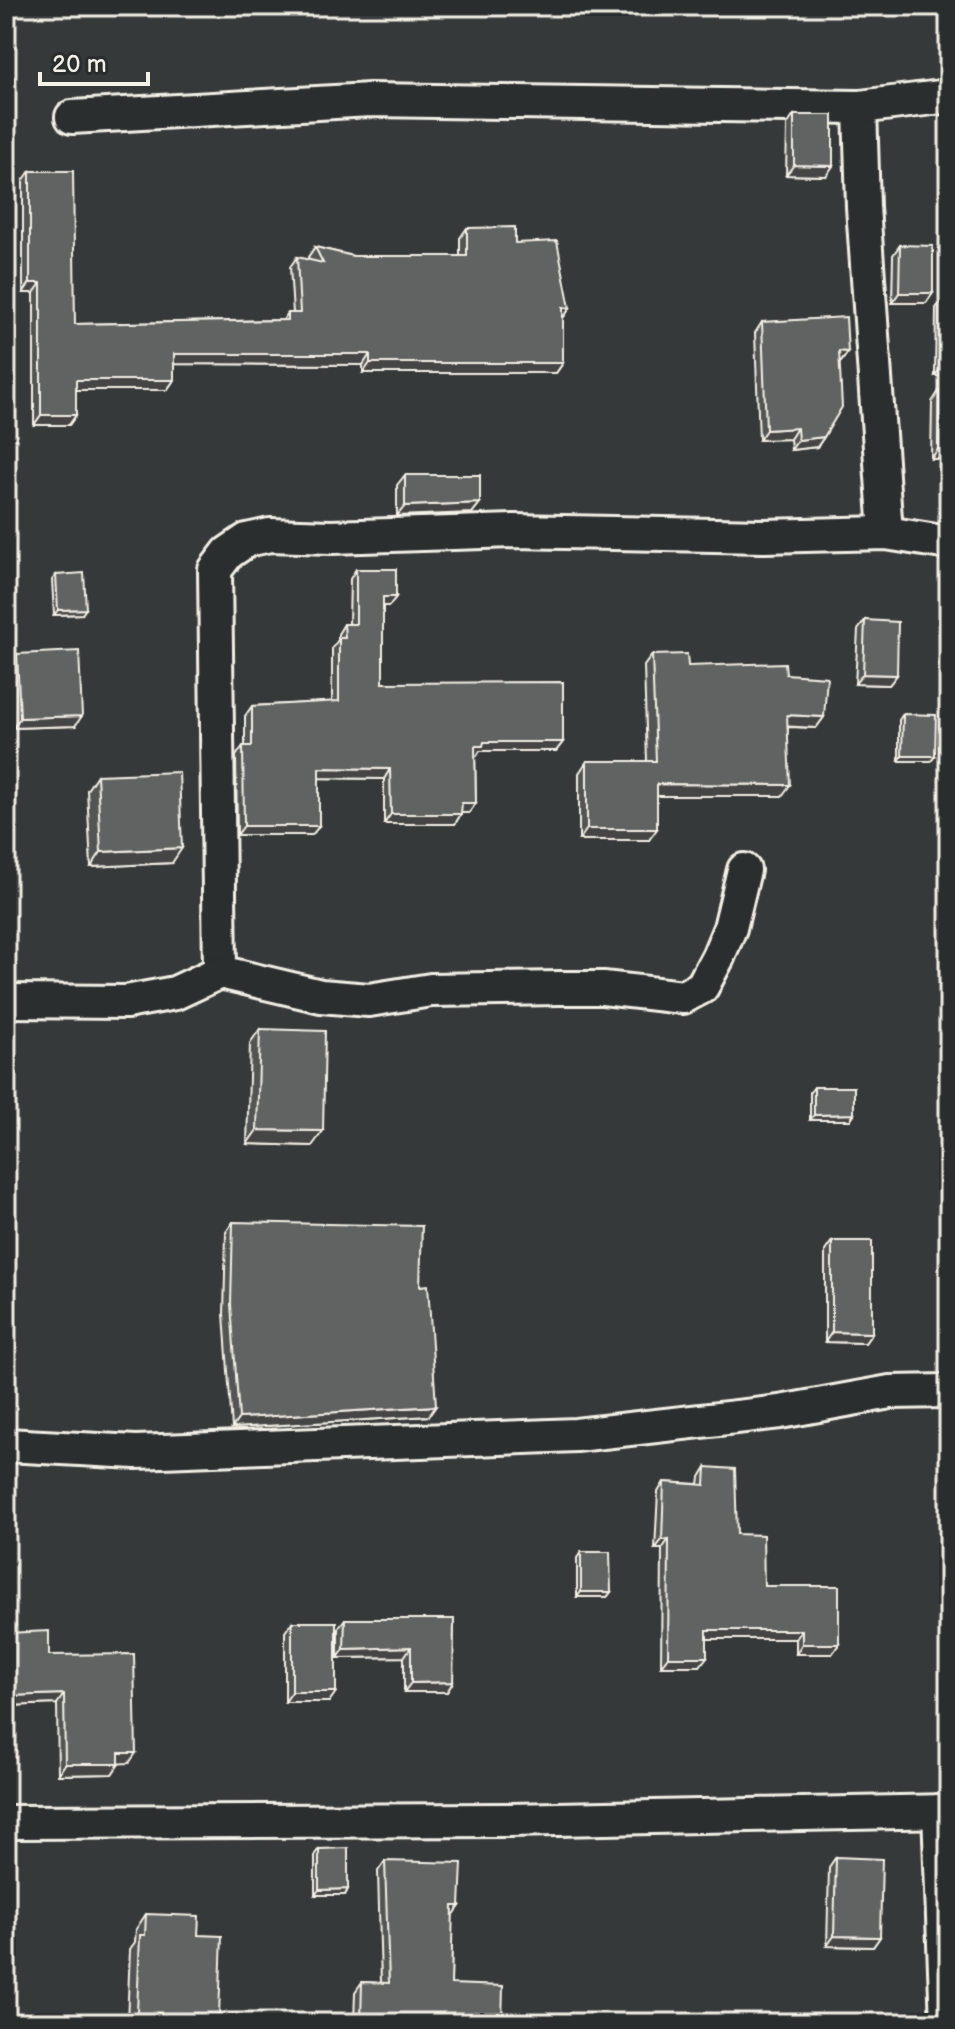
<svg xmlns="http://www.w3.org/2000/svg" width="955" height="2029" font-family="'Balsamiq Sans',sans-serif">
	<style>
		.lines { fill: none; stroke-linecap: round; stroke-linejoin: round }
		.street-casing { stroke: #f4f1e8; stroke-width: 38 }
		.street { stroke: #2a2d2e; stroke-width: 32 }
		.wall { fill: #535554; stroke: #f4f1e8; stroke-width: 2 }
		.shaded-wall { fill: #444545; stroke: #f4f1e8; stroke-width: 2 }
		.building { fill: #616362; stroke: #f4f1e8; stroke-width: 2 }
	</style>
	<rect width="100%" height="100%" fill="#363939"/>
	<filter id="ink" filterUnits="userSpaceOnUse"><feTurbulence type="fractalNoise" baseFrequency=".0125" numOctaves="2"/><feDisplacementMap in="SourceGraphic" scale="16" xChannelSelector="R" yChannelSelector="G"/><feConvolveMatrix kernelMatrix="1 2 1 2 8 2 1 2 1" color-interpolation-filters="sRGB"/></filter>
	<g filter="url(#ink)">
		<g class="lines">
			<g class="street-casing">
				<g id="street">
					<path d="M 860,107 L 863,207 L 886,533"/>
					<path d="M 72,117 L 370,100 L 860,107 L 949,96"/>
					<path d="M 220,972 L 215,570 L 228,553 L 247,540 L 270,535 L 331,537 L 514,531 L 764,536 L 886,533 L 949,543"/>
					<path d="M 6,1001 L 126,1002 L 175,993 L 220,972 L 321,996 L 369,1000 L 431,990 L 559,988 L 603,988 L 683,997 L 702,987 L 718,957 L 730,928 L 744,870"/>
					<path d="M 6,1445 L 136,1452 L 576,1435 L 780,1412 L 890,1392 L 949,1391"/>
					<path d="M 939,1811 L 947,2023"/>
					<path d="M 6,1822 L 509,1820 L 949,1811"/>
				</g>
			</g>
			<use href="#street" class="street"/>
		</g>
		<g class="wall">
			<path d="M 794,115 L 826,176 L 786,175 L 787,125 Z"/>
			<path d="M 30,171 L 75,324 L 283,320 L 288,313 L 293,313 L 290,267 L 297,257 L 309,260 L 308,257 L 315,247 L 353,256 L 460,256 L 460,238 L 467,228 L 515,243 L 570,308 L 563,318 L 563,363 L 556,373 L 363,373 L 363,365 L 174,364 L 174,380 L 167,390 L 76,390 L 76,415 L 69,425 L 34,425 L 34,293 L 23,293 L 23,181 Z"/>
			<path d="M 900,245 L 933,293 L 926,303 L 892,303 L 893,255 Z"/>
			<path d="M 944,298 L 949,376 L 935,376 L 936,308 Z"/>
			<path d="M 762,322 L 848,352 L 841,362 L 840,362 L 824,437 L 817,447 L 791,450 L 790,439 L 759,440 L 755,333 Z"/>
			<path d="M 939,391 L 949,459 L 931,459 L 932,402 Z"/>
			<path d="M 405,475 L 480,503 L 472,513 L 397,516 L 397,485 Z"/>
			<path d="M 356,569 L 396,597 L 389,606 L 383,606 L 383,683 L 563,742 L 556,751 L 480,751 L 475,756 L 476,803 L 469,813 L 461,813 L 455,824 L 384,824 L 384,779 L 319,778 L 319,826 L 312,835 L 237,835 L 236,756 L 243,746 L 245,746 L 245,716 L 252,706 L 332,702 L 332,648 L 338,640 L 338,634 L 344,624 L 349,624 L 350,579 Z"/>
			<path d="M 56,575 L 82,614 L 54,615 L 52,580 Z"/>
			<path d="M 865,620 L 897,675 L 889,685 L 855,684 L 858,630 Z"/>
			<path d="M 17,654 L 75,726 L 13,728 L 10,664 Z"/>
			<path d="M 652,655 L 688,666 L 786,674 L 824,717 L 816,728 L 788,727 L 782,796 L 657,796 L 649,840 L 579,840 L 579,773 L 587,761 L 647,761 L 644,666 Z"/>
			<path d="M 903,714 L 935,756 L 931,761 L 899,761 L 899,720 Z"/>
			<path d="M 97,775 L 172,863 L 91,867 L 87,790 Z"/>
			<path d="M 260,1029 L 312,1146 L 247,1144 L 250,1043 Z"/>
			<path d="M 814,1087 L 854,1114 L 850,1120 L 810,1120 L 810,1092 Z"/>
			<path d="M 233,1222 L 420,1286 L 429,1416 L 232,1428 L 224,1314 L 226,1232 Z"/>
			<path d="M 832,1241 L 872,1333 L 865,1343 L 825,1342 L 825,1251 Z"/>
			<path d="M 706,1467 L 737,1534 L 764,1586 L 839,1644 L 832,1654 L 796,1654 L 796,1639 L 707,1639 L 700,1666 L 661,1666 L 662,1549 L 655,1549 L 658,1492 L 664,1482 L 699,1484 L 700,1477 Z"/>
			<path d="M 581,1552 L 611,1592 L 607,1597 L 577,1597 L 577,1558 Z"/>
			<path d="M 345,1619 L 454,1619 L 453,1682 L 447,1692 L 404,1692 L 404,1657 L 338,1658 L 338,1628 Z"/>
			<path d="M 292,1622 L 329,1702 L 285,1702 L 285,1632 Z"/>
			<path d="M 6,1633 L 49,1655 L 129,1763 L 119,1763 L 112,1774 L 58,1775 L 57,1704 L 6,1706 Z"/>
			<path d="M 319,1849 L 348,1889 L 345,1895 L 315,1895 L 315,1854 Z"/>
			<path d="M 836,1857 L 880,1937 L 873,1947 L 827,1946 L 829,1867 Z"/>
			<path d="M 385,1861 L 460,1906 L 452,1916 L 451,1984 L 502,2023 L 354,2023 L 355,1992 L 362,1982 L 381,1983 L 378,1871 Z"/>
			<path d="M 146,1914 L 198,1935 L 219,2015 L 214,2023 L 127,2023 L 130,1949 L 135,1942 L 136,1929 Z"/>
		</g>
		<g class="shaded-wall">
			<path d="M 794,165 L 833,166 L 826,176 L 786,175 Z"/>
			<path d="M 30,283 L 41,283 L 34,293 L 23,293 Z"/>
			<path d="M 899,293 L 933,293 L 926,303 L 892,303 Z"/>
			<path d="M 563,307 L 570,308 L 563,318 Z"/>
			<path d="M 839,351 L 848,352 L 841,362 L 832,362 Z"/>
			<path d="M 174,354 L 370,354 L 363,365 L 167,364 Z"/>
			<path d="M 370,363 L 563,363 L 556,373 L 363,373 Z"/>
			<path d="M 942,366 L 949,366 L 949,376 L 935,376 Z"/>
			<path d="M 76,380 L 174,380 L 167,390 L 69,390 Z"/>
			<path d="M 41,415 L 76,415 L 69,425 L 34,425 Z"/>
			<path d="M 797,428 L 790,439 L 759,440 L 766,430 Z"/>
			<path d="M 824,437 L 817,447 L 791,450 L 798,440 Z"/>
			<path d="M 938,449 L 949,449 L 949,459 L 931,459 Z"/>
			<path d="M 480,503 L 472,513 L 397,516 L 405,506 Z"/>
			<path d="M 383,597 L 396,597 L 389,606 L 377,606 Z"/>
			<path d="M 86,609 L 82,614 L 54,615 L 58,610 Z"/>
			<path d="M 863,674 L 897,675 L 889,685 L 855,684 Z"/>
			<path d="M 787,715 L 824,717 L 816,728 L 779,726 Z"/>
			<path d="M 82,716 L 75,726 L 13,728 L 20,718 Z"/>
			<path d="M 484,742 L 563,742 L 556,751 L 480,751 L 477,756 L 469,756 L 475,746 Z"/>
			<path d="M 902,756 L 935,756 L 931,761 L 899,761 Z"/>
			<path d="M 319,768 L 390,769 L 384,779 L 312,778 Z"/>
			<path d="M 657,784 L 790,785 L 782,796 L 649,796 Z"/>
			<path d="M 462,803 L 476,803 L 469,813 L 455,813 Z"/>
			<path d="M 391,814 L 461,814 L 455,824 L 384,824 Z"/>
			<path d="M 244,826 L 319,826 L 312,835 L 237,835 Z"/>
			<path d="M 587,829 L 657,829 L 649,840 L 579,840 Z"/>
			<path d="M 182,848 L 172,863 L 91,867 L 101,852 Z"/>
			<path d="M 854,1114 L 850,1120 L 810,1120 L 814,1115 Z"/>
			<path d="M 257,1130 L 323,1131 L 312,1146 L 247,1144 Z"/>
			<path d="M 832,1332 L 872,1333 L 865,1343 L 825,1342 Z"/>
			<path d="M 436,1406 L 429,1416 L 232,1428 L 239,1418 Z"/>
			<path d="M 669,1539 L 662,1549 L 655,1549 L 662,1540 Z"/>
			<path d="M 581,1592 L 611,1592 L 607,1597 L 577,1597 Z"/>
			<path d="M 707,1630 L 802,1630 L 796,1639 L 700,1639 Z"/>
			<path d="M 802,1644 L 839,1644 L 832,1654 L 796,1654 Z"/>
			<path d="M 411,1647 L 404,1657 L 338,1658 L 344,1649 Z"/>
			<path d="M 668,1657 L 707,1657 L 700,1666 L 661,1666 Z"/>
			<path d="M 453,1682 L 447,1692 L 404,1692 L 411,1683 Z"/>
			<path d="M 292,1692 L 336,1692 L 329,1702 L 285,1702 Z"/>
			<path d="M 64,1694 L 57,1704 L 6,1706 L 6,1696 Z"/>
			<path d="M 119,1753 L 136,1753 L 129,1763 L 112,1764 Z"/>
			<path d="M 65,1764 L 119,1764 L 112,1774 L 58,1775 Z"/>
			<path d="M 348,1889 L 345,1895 L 315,1895 L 319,1890 Z"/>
			<path d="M 453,1906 L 460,1906 L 453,1916 L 446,1916 Z"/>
			<path d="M 834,1936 L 880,1937 L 873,1947 L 827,1946 Z"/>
			<path d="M 137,2013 L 219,2015 L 214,2023 L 130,2023 Z"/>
		</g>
		<g class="building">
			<path d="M 794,115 L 833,115 L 833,166 L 794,165 Z"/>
			<path d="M 30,171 L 73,171 L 75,324 L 288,320 L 288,313 L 300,313 L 297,257 L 323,263 L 315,247 L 353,256 L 467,256 L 467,228 L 515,227 L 515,243 L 557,241 L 570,308 L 563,307 L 563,363 L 370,363 L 370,354 L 174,354 L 174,380 L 76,380 L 76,415 L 41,415 L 41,283 L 30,283 Z"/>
			<path d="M 900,245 L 933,246 L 933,293 L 899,293 Z"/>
			<path d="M 944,298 L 949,298 L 949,366 L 942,366 Z"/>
			<path d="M 846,317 L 848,352 L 839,351 L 842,407 L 824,437 L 798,440 L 797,428 L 766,430 L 762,322 Z"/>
			<path d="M 939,391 L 949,392 L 949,449 L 938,449 Z"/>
			<path d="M 405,475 L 480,475 L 480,503 L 405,506 Z"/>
			<path d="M 356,569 L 396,569 L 396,597 L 383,597 L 383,683 L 563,682 L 563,742 L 484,742 L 483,746 L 475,746 L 476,803 L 462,803 L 461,814 L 391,814 L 390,769 L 319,768 L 319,826 L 244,826 L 243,746 L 252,746 L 252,706 L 339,701 L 339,638 L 345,638 L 344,624 L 356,624 Z"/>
			<path d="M 84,573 L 86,609 L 58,610 L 56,575 Z"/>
			<path d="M 865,620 L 898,622 L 897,675 L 863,674 Z"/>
			<path d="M 79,651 L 82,716 L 20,718 L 17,654 Z"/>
			<path d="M 687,654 L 688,666 L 785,663 L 786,674 L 827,677 L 824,717 L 787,715 L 790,785 L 657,784 L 657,829 L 587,829 L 587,761 L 656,761 L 652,655 Z"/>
			<path d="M 903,714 L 936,715 L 935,756 L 902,756 Z"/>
			<path d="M 179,772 L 182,848 L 101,852 L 97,775 Z"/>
			<path d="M 260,1029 L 325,1031 L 323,1131 L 257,1130 Z"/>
			<path d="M 814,1087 L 854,1087 L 854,1114 L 814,1115 Z"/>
			<path d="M 233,1222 L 422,1226 L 420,1286 L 428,1285 L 436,1406 L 239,1418 L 231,1304 Z"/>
			<path d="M 832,1241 L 872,1241 L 872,1333 L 832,1332 Z"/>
			<path d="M 706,1467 L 735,1469 L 737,1534 L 763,1535 L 764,1586 L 839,1586 L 839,1644 L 802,1644 L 802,1630 L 707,1630 L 707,1657 L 668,1657 L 669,1539 L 662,1540 L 664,1482 L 705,1485 Z"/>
			<path d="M 581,1552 L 610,1552 L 611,1592 L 581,1592 Z"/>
			<path d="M 345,1619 L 454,1619 L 453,1682 L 411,1683 L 411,1647 L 344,1649 Z"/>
			<rect x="292" y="1622" width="44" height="70"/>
			<path d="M 49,1631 L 49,1655 L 134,1654 L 136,1753 L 119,1753 L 119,1764 L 65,1764 L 64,1694 L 6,1696 L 6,1633 Z"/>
			<path d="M 348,1848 L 348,1889 L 319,1890 L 319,1849 Z"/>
			<path d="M 836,1857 L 882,1859 L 880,1937 L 834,1936 Z"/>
			<path d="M 385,1861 L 462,1863 L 460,1906 L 453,1906 L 451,1984 L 503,1986 L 502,2023 L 361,2023 L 362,1982 L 389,1983 Z"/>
			<path d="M 146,1914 L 199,1916 L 198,1935 L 222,1936 L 219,2015 L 137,2013 L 140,1935 L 145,1935 Z"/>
			<rect x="6" y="1974" width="4" height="49"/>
		</g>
	</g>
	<rect width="955" height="2029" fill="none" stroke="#2a2d2e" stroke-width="32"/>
	<rect x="16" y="16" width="923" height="1997" fill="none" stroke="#f4f1e8" stroke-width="3" filter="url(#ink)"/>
	<path d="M40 72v12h108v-12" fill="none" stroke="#f4f1e8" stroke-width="4"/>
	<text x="52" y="72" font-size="24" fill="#f4f1e8" stroke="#2a2d2e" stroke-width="6" paint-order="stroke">20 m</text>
</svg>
